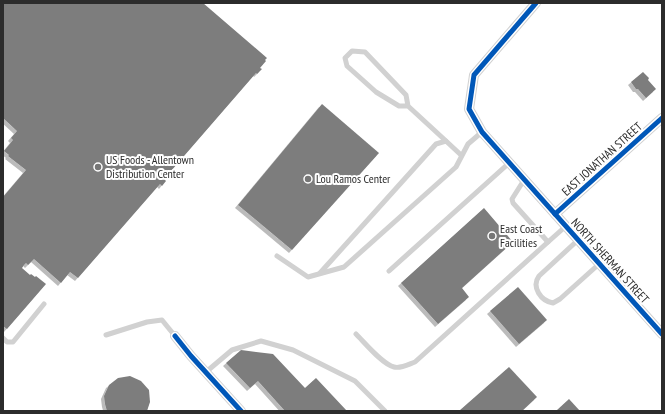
<svg xmlns="http://www.w3.org/2000/svg" width="665" height="414" font-family="'PT Sans Narrow',sans-serif">
	<style>
		.building { fill: #7d7d7d; filter: url(#shadow) }
		.lines { fill: none; stroke-linecap: round; stroke-linejoin: round }
		.service { stroke: #d1d1d1; stroke-width: 5 }
		.minor { stroke: #d1d1d1; stroke-width: 10 }
		.cycleway-casing { stroke: #fff; stroke-width: 8 }
		.cycleway { stroke: #0057b8; stroke-width: 5 }
		.poi-dot { fill: #767676; stroke: #fff; stroke-width: 1.5 }
		.labels { text-anchor: middle; stroke-width: 4; stroke-linejoin: round; paint-order: stroke }
		.street-label { font-size: 12px; fill: #2c2c2c; stroke: #fff }
		.poi-label { font-size: 12px; fill: #2c2c2c; stroke: #fff; text-anchor: start }
	</style>
	<defs>
		<filter id="shadow"><feDropShadow dx="-3" dy="3" stdDeviation="0" flood-color="#0004"/></filter>
	</defs>
	<rect width="100%" height="100%" fill="#fff"/>
	<g class="building">
		<path d="M 3,3 L 203,3 L 267,58 L 265,60 L 266,61 L 260,68 L 262,69 L 257,74 L 256,73 L 171,171 L 172,172 L 167,178 L 166,177 L 164,179 L 166,181 L 162,186 L 160,184 L 78,278 L 70,272 L 61,283 L 34,259 L 28,265 L 26,263 L 24,265 L 22,268 L 30,275 L 31,274 L 35,277 L 36,276 L 46,284 L 7,329 L 3,326 L 3,197 L 26,170 L 8,156 L 9,155 L 4,151 L 13,140 L 11,138 L 17,131 L 3,118 Z"/>
		<path d="M 643,72 L 649,78 L 648,80 L 656,89 L 646,98 L 638,89 L 636,89 L 631,82 Z"/>
		<path d="M 322,104 L 379,153 L 292,250 L 238,205 Z"/>
		<path d="M 484,208 L 513,242 L 462,288 L 469,297 L 438,324 L 401,283 Z"/>
		<path d="M 518,287 L 547,320 L 519,344 L 490,311 Z"/>
		<path d="M 241,350 L 273,354 L 305,388 L 316,378 L 347,411 L 285,411 L 258,381 L 250,388 L 226,363 Z"/>
		<path d="M 509,367 L 537,397 L 522,411 L 459,411 Z"/>
		<path d="M 130,376 L 141,381 L 149,390 L 150,402 L 147,411 L 107,411 L 105,404 L 104,396 L 109,385 L 118,378 Z"/>
		<path d="M 569,399 L 580,411 L 556,411 Z"/>
	</g>
	<g class="lines">
		<g class="service">
			<path d="M 408,106 L 399,106 L 376,92 L 347,66 L 345,58 L 352,51 L 365,52 L 406,95 L 408,106 L 446,141"/>
			<path d="M 524,180 L 512,199 L 513,203 L 548,242 L 566,226"/>
			<path d="M 578,240 L 539,276 C 531,287 541,301 553,303 L 560,299 L 599,264"/>
			<path d="M 277,256 L 308,277 L 344,267 L 456,167 L 468,144 L 482,132"/>
			<path d="M 389,271 L 509,163"/>
			<path d="M 320,273 L 436,144 L 446,141 L 461,155"/>
			<path d="M 356,334 C 365,343 382,364 394,367 C 401,369 409,364 415,362 L 548,242"/>
			<path d="M 106,335 L 147,322 L 162,320 L 175,336"/>
			<path d="M 3,338 L 7,342 L 13,342 L 44,304"/>
			<path d="M 206,372 L 232,350 L 261,341 L 293,350 L 355,381 L 385,411"/>
		</g>
		<g class="minor">
			<path d="M 536,3 L 474,75 L 469,109 L 482,132 L 662,334"/>
			<path d="M 555,214 L 662,118"/>
			<path d="M 175,336 L 191,356 L 241,411"/>
		</g>
		<g class="cycleway-casing">
			<g id="cycleway">
				<path d="M 536,3 L 474,75 L 469,109 L 482,132 L 662,334"/>
				<path d="M 555,214 L 662,118"/>
				<path d="M 175,336 L 191,356 L 241,411"/>
			</g>
		</g>
		<use href="#cycleway" class="cycleway"/>
	</g>
	<g class="poi-dot">
		<circle cx="98" cy="167" r="4"/>
		<circle cx="308" cy="179" r="4"/>
		<circle cx="492" cy="236" r="4"/>
	</g>
	<g class="labels">
		<g class="street-label">
			<text transform="translate(602 159) rotate(-42)" y="4">EAST JONATHAN STREET</text>
			<text transform="translate(610 261) rotate(48)" y="4">NORTH SHERMAN STREET</text>
		</g>
		<g class="poi-label">
			<text x="106" y="164">US Foods - Allentown<tspan x="106" dy="14">Distribution Center</tspan></text>
			<text x="316" y="183">Lou Ramos Center</text>
			<text x="500" y="233">East Coast<tspan x="500" dy="14">Facilities</tspan></text>
		</g>
	</g>
	<rect width="665" height="414" fill="none" stroke="#2c2c2c" stroke-width="8"/>
</svg>
